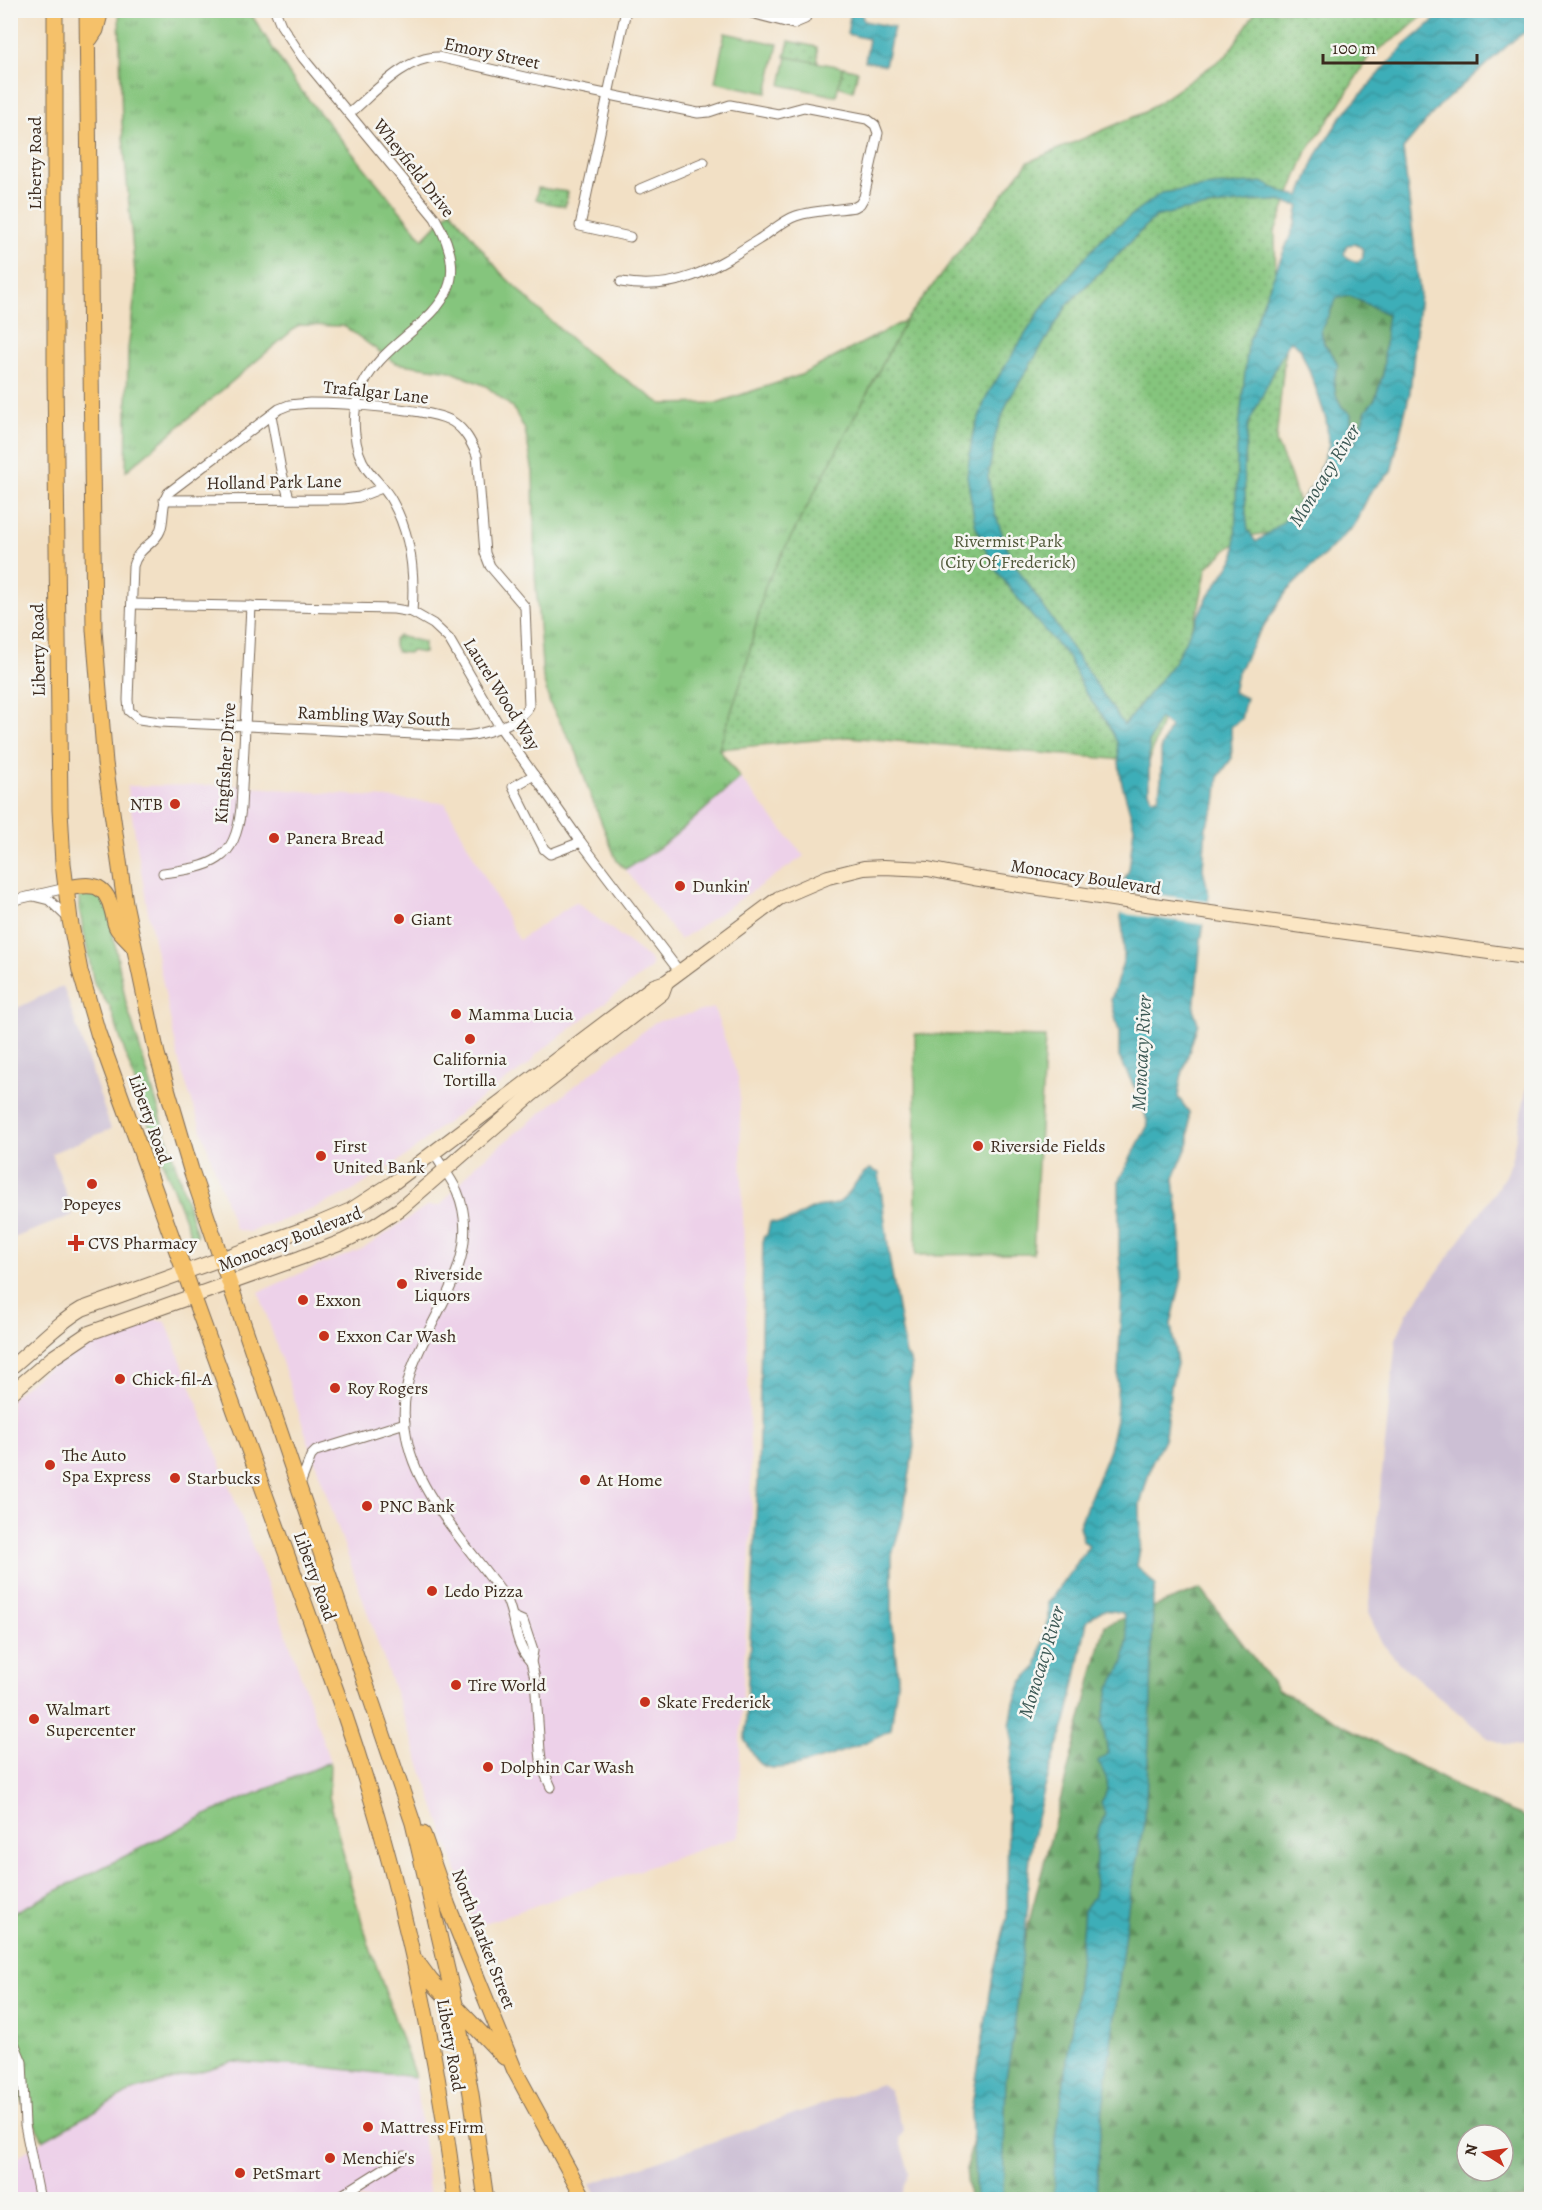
<svg xmlns="http://www.w3.org/2000/svg" width="1542" height="2210" font-family="Alegreya,serif">
	<style>
		.built { fill: #edd1e9 }
		.industrial { fill: #ccbfd4 }
		.grass { fill: url(#grass-tufts); stroke: #60784e; stroke-width: 1.5 }
		.forest { fill: url(#forest-firs); stroke: #546a45; stroke-width: 1.5; fill-rule: evenodd }
		.park { fill: url(#park-dots); stroke: #60784e; stroke-width: 1.5 }
		.pitch { fill: #85c57d; stroke: #60784e; stroke-width: 1.5 }
		.water { fill: url(#water-waves); stroke: #3c6c6b; stroke-width: 1.5; fill-rule: evenodd }
		.pier { fill: #f2e0c5 }
		.lines { fill: none; stroke-linecap: round; stroke-linejoin: round }
		.street-casing { stroke: #7b6a58; stroke-width: 11 }
		.secondary-casing { stroke: #7b6a58; stroke-width: 16 }
		.primary-casing { stroke: #7b6a58; stroke-width: 17 }
		.street { stroke: #fff; stroke-width: 9 }
		.secondary { stroke: #fbe6c4; stroke-width: 14 }
		.primary { stroke: #f5c16b; stroke-width: 15 }
		.poi-dot { fill: #c8321e; stroke: #f6f6f2; stroke-width: 2 }
		.labels { text-anchor: middle; stroke-width: 5; stroke-linejoin: round; paint-order: stroke }
		.street-label { font-size: 18px; fill: #3b2a1e; stroke: #f6f6f2 }
		.park-label { font-size: 18px; fill: #51583a; stroke: #f6f6f2 }
		.poi-label { font-size: 18px; fill: #3b2a1e; stroke: #f6f6f2; text-anchor: start }
		.water-label { font-size: 20px; font-style: italic; fill: #3c5854; stroke: #f6f6f2 }
	</style>
	<defs>
		<pattern id="grass-tufts" width="24" height="20" patternUnits="userSpaceOnUse" patternTransform="scale(1.5)"><rect width="24" height="20" fill="#85c57d"/><path d="M3 7l-1-3M5 7V3M7 7l1-3M15 17l-1-3M17 17v-4M19 17l1-3" fill="none" stroke="#6ea066"/></pattern>
		<pattern id="forest-firs" width="22" height="20" patternUnits="userSpaceOnUse" patternTransform="scale(1.5)"><rect width="22" height="20" fill="#6caa6c"/><path d="M5 1l3.5 6h-7zM16 11l3.5 6h-7z" fill="#5a8b58"/></pattern>
		<pattern id="park-dots" width="8" height="8" patternUnits="userSpaceOnUse" patternTransform="scale(1.5)"><rect width="8" height="8" fill="#85c57d"/><path d="M2 2h.1M6 6h.1" fill="none" stroke="#6ea066" stroke-width="1.8" stroke-linecap="round"/></pattern>
		<pattern id="water-waves" width="16" height="10" patternUnits="userSpaceOnUse" patternTransform="scale(1.5)"><rect width="16" height="10" fill="#3daeb8"/><path d="M0 5q4-4 8 0t8 0" fill="none" stroke="#348e95"/></pattern>
	</defs>
	<rect width="100%" height="100%" fill="#f6f6f2"/>
	<filter id="ink" filterUnits="userSpaceOnUse"><feTurbulence type="fractalNoise" baseFrequency=".0167" numOctaves="2"/><feDisplacementMap in="SourceGraphic" scale="12" xChannelSelector="R" yChannelSelector="G"/><feConvolveMatrix kernelMatrix="1 2 1 2 8 2 1 2 1" color-interpolation-filters="sRGB"/></filter>
	<filter id="wash" filterUnits="userSpaceOnUse"><feTurbulence type="fractalNoise" baseFrequency=".008" numOctaves="4" result="noise"/><feDisplacementMap in="SourceGraphic" scale="24" xChannelSelector="R" yChannelSelector="G"/><feGaussianBlur stdDeviation="1.35" result="paint"/><feColorMatrix in="noise" values="0 0 0 0 0 0 0 0 0 0 0 0 0 0 0 0 0 1.4 0 .05"/><feComposite in="paint" operator="in"/></filter>
	<g filter="url(#wash)">
		<rect width="100%" height="100%" fill="#f2e0c5"/>
		<g class="built">
			<path d="M 740,778 L 804,856 L 680,940 L 625,869 L 660,848 Z"/>
			<path d="M 230,785 L 445,803 L 519,940 L 576,902 L 649,958 L 652,964 L 651,968 L 537,1054 L 528,1065 L 439,1128 L 409,1154 L 353,1191 L 303,1213 L 248,1232 L 235,1229 L 180,1066 L 147,906 L 127,786 Z"/>
			<path d="M 714,1008 L 739,1080 L 752,1513 L 740,1744 L 739,1836 L 476,1926 L 309,1444 L 259,1292 L 317,1266 L 363,1249 L 427,1206 L 440,1206 L 477,1164 L 655,1022 Z"/>
			<path d="M 152,1319 L 166,1322 L 289,1641 L 330,1762 L 208,1814 L 11,1914 L 11,1398 L 40,1374 L 78,1349 Z"/>
			<path d="M 232,2062 L 321,2067 L 415,2077 L 430,2199 L 11,2200 L 11,2161 L 43,2140 L 129,2092 Z"/>
		</g>
		<g class="industrial">
			<path d="M 63,986 L 111,1129 L 52,1153 L 73,1215 L 11,1239 L 11,1011 Z"/>
			<path d="M 1531,1069 L 1532,1747 L 1531,1747 L 1504,1744 L 1488,1738 L 1397,1661 L 1382,1643 L 1369,1615 L 1370,1588 L 1396,1339 L 1407,1314 L 1490,1199 L 1507,1173 L 1511,1161 Z"/>
			<path d="M 881,2084 L 889,2090 L 904,2131 L 899,2138 L 909,2172 L 901,2199 L 598,2200 L 590,2184 Z"/>
		</g>
		<g class="grass">
			<path d="M 119,11 L 249,11 L 295,83 L 423,239 L 451,210 L 501,273 L 552,322 L 586,352 L 662,404 L 716,403 L 801,375 L 906,320 L 765,587 L 746,667 L 719,749 L 740,778 C 703,810 668,847 625,869 L 617,861 L 588,789 L 577,753 L 550,704 L 543,678 L 535,573 L 533,472 L 525,430 L 513,408 L 486,386 L 450,371 L 395,363 L 344,326 L 299,325 L 126,471 L 128,349 L 136,286 L 122,124 Z"/>
			<path d="M 86,891 L 101,896 L 109,912 L 126,1003 L 197,1235 L 192,1238 L 154,1140 L 110,1007 L 94,984 L 79,908 L 79,894 Z"/>
			<path d="M 330,1762 L 329,1796 L 351,1885 L 369,1945 L 415,2077 L 321,2067 L 232,2062 L 129,2092 L 43,2140 L 11,2079 L 11,1914 L 208,1814 Z"/>
		</g>
		<g class="forest">
			<path d="M 1350,296 L 1387,314 L 1383,374 L 1375,399 L 1366,410 L 1355,444 L 1351,434 L 1351,414 L 1342,407 L 1336,395 L 1334,380 L 1338,366 L 1333,355 L 1324,344 L 1321,330 L 1337,298 Z"/>
			<path d="M 1201,1589 L 1278,1690 L 1476,1797 L 1531,1819 L 1531,2199 L 969,2199 L 966,2168 L 1105,1625 ZM 1467,2135 L 1503,2135 L 1503,2171 L 1467,2171 Z"/>
		</g>
		<g class="park">
			<path d="M 1256,11 L 1428,11 L 1402,34 L 1369,56 L 1338,107 L 1307,151 L 1275,231 L 1276,290 L 1285,352 L 1276,442 L 1290,474 L 1301,510 L 1277,532 L 1247,536 L 1229,548 L 1207,567 L 1199,606 L 1149,762 L 848,737 L 719,749 L 746,667 L 765,586 L 906,320 L 1028,162 L 1143,113 L 1227,55 Z"/>
			<path d="M 789,41 L 817,47 L 818,63 L 785,57 Z"/>
			<path d="M 843,67 L 858,71 L 853,91 L 838,86 Z"/>
			<path d="M 538,188 L 568,192 L 565,206 L 546,203 L 536,199 Z"/>
			<path d="M 398,636 L 424,642 L 424,653 L 412,651 L 408,653 L 397,652 L 394,646 L 394,640 Z"/>
		</g>
		<g class="pitch">
			<path d="M 725,33 L 778,44 L 767,93 L 715,82 Z"/>
			<path d="M 787,57 L 843,67 L 836,96 L 781,85 Z"/>
			<path d="M 915,1034 L 1045,1037 L 1033,1254 L 916,1255 Z"/>
		</g>
		<g class="water">
			<path d="M 851,11 L 861,13 L 864,21 L 894,27 L 885,65 L 865,61 L 869,39 L 847,34 Z"/>
			<path d="M 1457,11 L 1531,11 L 1531,28 L 1515,39 L 1439,106 L 1403,149 L 1420,294 L 1410,392 L 1391,472 L 1371,491 L 1354,526 L 1287,591 L 1256,638 L 1237,674 L 1233,692 L 1246,698 L 1241,719 L 1231,727 L 1232,758 L 1219,776 L 1216,804 L 1206,827 L 1203,869 L 1209,895 L 1201,940 L 1194,1011 L 1198,1023 L 1181,1078 L 1178,1097 L 1189,1112 L 1189,1142 L 1174,1178 L 1176,1199 L 1180,1218 L 1182,1278 L 1171,1324 L 1177,1364 L 1171,1386 L 1165,1437 L 1152,1463 L 1140,1505 L 1141,1543 L 1137,1566 L 1156,1586 L 1153,1598 L 1151,1708 L 1145,1818 L 1129,1901 L 1100,2134 L 1096,2199 L 1053,2199 L 1056,2138 L 1076,1995 L 1084,1910 L 1094,1896 L 1097,1833 L 1105,1814 L 1101,1802 C 1113,1784 1106,1778 1098,1761 L 1108,1754 L 1102,1721 L 1109,1689 L 1124,1662 L 1128,1635 L 1123,1613 C 1105,1609 1100,1608 1087,1622 C 1079,1658 1074,1696 1063,1731 C 1044,1787 1025,1846 1028,1906 L 1014,2032 L 1006,2079 L 1003,2199 L 976,2200 L 971,2111 L 994,1969 L 1007,1917 L 1008,1789 L 1013,1743 L 1010,1726 L 1014,1703 L 1022,1682 L 1036,1668 L 1048,1621 L 1048,1603 L 1089,1546 L 1083,1540 L 1079,1526 L 1109,1450 L 1116,1420 L 1122,1286 L 1119,1253 L 1119,1180 L 1148,1125 L 1142,1102 L 1119,1057 L 1119,1032 L 1111,1000 L 1123,962 L 1123,933 L 1118,892 L 1129,870 L 1134,827 L 1121,780 L 1117,742 L 1106,721 L 1085,692 L 1068,657 L 1030,614 L 992,565 L 975,524 L 967,476 L 972,437 L 987,395 L 1043,306 L 1104,236 L 1161,193 L 1212,186 L 1262,182 L 1285,193 L 1300,196 L 1316,156 L 1341,117 L 1403,47 L 1438,17 ZM 1277,201 L 1299,206 L 1295,224 L 1263,302 L 1248,343 L 1237,448 L 1235,557 L 1207,598 L 1175,661 L 1124,725 L 1011,559 L 994,510 L 988,477 L 996,433 L 1008,401 L 1068,304 L 1155,217 L 1184,210 L 1247,202 ZM 1355,244 L 1362,248 L 1363,257 L 1357,262 L 1349,259 L 1344,254 L 1347,245 ZM 1350,296 L 1387,314 L 1383,374 L 1375,399 L 1366,410 L 1355,443 L 1351,434 L 1351,414 L 1342,407 L 1336,395 L 1334,380 L 1338,366 L 1333,355 L 1324,344 L 1321,330 L 1337,298 ZM 1291,341 L 1300,348 L 1315,386 L 1326,419 L 1329,445 L 1314,484 L 1284,521 L 1256,542 L 1248,530 L 1246,512 L 1244,470 L 1248,425 L 1287,345 ZM 1159,718 L 1170,727 L 1161,747 L 1161,780 L 1158,798 L 1152,798 L 1149,791 L 1149,742 Z"/>
			<path d="M 870,1169 L 879,1173 L 890,1262 L 906,1355 L 910,1359 L 912,1375 L 909,1383 L 914,1446 L 903,1517 L 892,1555 L 892,1619 L 898,1677 L 891,1729 C 871,1743 786,1776 764,1766 C 755,1762 751,1749 745,1741 L 758,1478 L 763,1237 L 767,1235 L 770,1222 C 790,1226 797,1215 814,1208 C 824,1204 832,1208 841,1201 C 853,1192 856,1176 870,1169 Z"/>
		</g>
		<path class="pier" d="M 1115,889 L 1211,902 L 1207,925 L 1117,913 Z"/>
	</g>
	<g filter="url(#ink)">
		<g class="lines">
			<g class="street-casing">
				<g id="street">
					<path d="M 275,10 L 281,25 L 303,58 L 435,218 C 493,317 384,323 359,394 C 351,417 353,449 367,469 C 375,480 386,489 392,501 C 411,534 415,575 412,612"/>
					<path d="M 626,10 L 580,226 L 630,237"/>
					<path d="M 740,10 L 793,24 L 805,19 L 809,10"/>
					<path d="M 350,113 C 374,93 405,57 438,57 L 542,81 L 698,113 L 709,112 L 730,105 L 778,114 L 804,107 L 867,119 L 875,125 L 878,133 L 864,197 L 860,204 L 855,207 C 836,210 814,210 796,216 C 784,220 772,231 761,238 C 714,268 678,292 621,282"/>
					<path d="M 640,189 L 704,162"/>
					<path d="M 10,263 L 10,272"/>
					<path d="M 310,403 C 337,403 433,408 453,422 C 465,430 471,442 477,455 L 485,553 L 490,566 L 525,607 L 529,706 C 519,725 477,737 457,736 L 160,722 L 139,719 L 129,711 L 128,700 L 133,566 C 138,547 155,544 160,531 C 165,519 161,505 168,493 L 279,409 L 289,405 Z"/>
					<path d="M 271,415 L 281,470 L 289,498"/>
					<path d="M 164,500 L 344,499 L 359,497 L 382,488"/>
					<path d="M 132,604 L 394,609 L 412,612 L 433,624 L 449,639 L 500,727 L 581,842 L 679,971"/>
					<path d="M 534,775 L 513,787 L 544,849 L 550,854 L 581,842"/>
					<path d="M 163,873 C 212,866 235,863 241,808 L 251,606"/>
					<path d="M 33,896 L 49,900 L 68,918"/>
					<path d="M 10,901 L 66,888"/>
					<path d="M 433,1152 C 441,1165 451,1178 457,1191 C 485,1257 430,1314 411,1371 C 404,1393 402,1416 407,1439 C 418,1497 473,1551 507,1600 C 516,1621 514,1644 531,1662"/>
					<path d="M 299,1487 L 311,1456 L 316,1451 L 405,1423"/>
					<path d="M 514,1617 L 523,1621 L 533,1651 L 531,1662 L 535,1678 L 540,1751 L 542,1767 L 551,1787"/>
					<path d="M 10,2033 L 22,2062 L 25,2125 L 40,2200"/>
					<path d="M 334,2200 L 404,2156"/>
				</g>
			</g>
			<g class="secondary-casing">
				<g id="secondary">
					<path d="M 10,1368 C 35,1348 55,1325 82,1309 L 318,1224 L 351,1210 L 393,1183 L 654,986 L 666,982 L 779,898 L 828,877 L 864,868 L 884,867 L 928,869 L 973,878 L 1132,902 L 1532,958"/>
					<path d="M 10,1394 L 52,1358 L 89,1333 L 300,1258 L 344,1241 L 374,1226 L 400,1209 L 531,1095 L 662,993 L 666,982"/>
				</g>
			</g>
			<g class="primary-casing">
				<g id="primary">
					<path d="M 55,10 L 55,374 L 60,810 L 63,863 L 70,920 L 80,971 L 98,1033 L 342,1707 C 397,1867 435,2031 455,2200"/>
					<path d="M 87,10 L 94,630 L 105,763 L 125,903 L 157,1054 L 191,1170 L 413,1823 L 455,2004 L 471,2094 L 486,2200"/>
					<path d="M 90,39 L 96,30 L 101,10"/>
					<path d="M 66,888 C 90,884 105,881 112,910 C 114,916 114,923 117,928 C 121,934 128,940 133,946"/>
					<path d="M 423,1834 L 448,1906 L 515,2071 L 585,2200"/>
					<path d="M 417,1962 L 431,1981 L 504,2057"/>
				</g>
			</g>
			<use href="#street" class="street"/>
			<use href="#secondary" class="secondary"/>
			<use href="#primary" class="primary"/>
		</g>
	</g>
	<g class="poi-dot">
		<circle cx="175" cy="804" r="6"/>
		<circle cx="274" cy="838" r="6"/>
		<circle cx="680" cy="886" r="6"/>
		<circle cx="399" cy="919" r="6"/>
		<circle cx="456" cy="1014" r="6"/>
		<circle cx="470" cy="1039" r="6"/>
		<circle cx="978" cy="1146" r="6"/>
		<circle cx="321" cy="1156" r="6"/>
		<circle cx="92" cy="1184" r="6"/>
		<path d="M73 1234h6v6h6v6h-6v6h-6v-6h-6v-6h6z"/>
		<circle cx="402" cy="1284" r="6"/>
		<circle cx="303" cy="1300" r="6"/>
		<circle cx="324" cy="1336" r="6"/>
		<circle cx="120" cy="1379" r="6"/>
		<circle cx="335" cy="1388" r="6"/>
		<circle cx="50" cy="1465" r="6"/>
		<circle cx="175" cy="1478" r="6"/>
		<circle cx="585" cy="1480" r="6"/>
		<circle cx="367" cy="1506" r="6"/>
		<circle cx="432" cy="1591" r="6"/>
		<circle cx="456" cy="1685" r="6"/>
		<circle cx="645" cy="1702" r="6"/>
		<circle cx="34" cy="1719" r="6"/>
		<circle cx="488" cy="1767" r="6"/>
		<circle cx="368" cy="2127" r="6"/>
		<circle cx="330" cy="2158" r="6"/>
		<circle cx="240" cy="2173" r="6"/>
	</g>
	<g class="labels">
		<g class="street-label">
			<text transform="translate(492 53) rotate(12)" y="6">Emory Street</text>
			<text transform="translate(35 163) rotate(-90)" y="6">Liberty Road</text>
			<text transform="translate(414 168) rotate(52)" y="6">Wheyfield Drive</text>
			<text transform="translate(376 392) rotate(6)" y="6">Trafalgar Lane</text>
			<text transform="translate(274 482) rotate(-1)" y="6">Holland Park Lane</text>
			<text transform="translate(38 650) rotate(-91)" y="6">Liberty Road</text>
			<text transform="translate(502 694) rotate(58)" y="6">Laurel Wood Way</text>
			<text transform="translate(374 716) rotate(3)" y="6">Rambling Way South</text>
			<text transform="translate(225 763) rotate(-86)" y="6">Kingfisher Drive</text>
			<text transform="translate(1086 877) rotate(9)" y="6">Monocacy Boulevard</text>
			<text transform="translate(150 1119) rotate(70)" y="6">Liberty Road</text>
			<text transform="translate(290 1239) rotate(-21)" y="6">Monocacy Boulevard</text>
			<text transform="translate(315 1576) rotate(70)" y="6">Liberty Road</text>
			<text transform="translate(484 1939) rotate(69)" y="6">North Market Street</text>
			<text transform="translate(451 2045) rotate(80)" y="6">Liberty Road</text>
		</g>
		<g class="park-label">
			<text x="1008" y="547">Rivermist Park<tspan x="1008" dy="21">(City Of Frederick)</tspan></text>
		</g>
		<g class="poi-label">
			<text x="163" y="810" text-anchor="end">NTB</text>
			<text x="286" y="844">Panera Bread</text>
			<text x="692" y="892">Dunkin'</text>
			<text x="411" y="925">Giant</text>
			<text x="468" y="1020">Mamma Lucia</text>
			<text x="470" y="1065" text-anchor="middle">California<tspan x="470" dy="21">Tortilla</tspan></text>
			<text x="333" y="1152">First<tspan x="333" dy="21">United Bank</tspan></text>
			<text x="990" y="1152">Riverside Fields</text>
			<text x="92" y="1210" text-anchor="middle">Popeyes</text>
			<text x="88" y="1249">CVS Pharmacy</text>
			<text x="414" y="1280">Riverside<tspan x="414" dy="21">Liquors</tspan></text>
			<text x="315" y="1306">Exxon</text>
			<text x="336" y="1342">Exxon Car Wash</text>
			<text x="132" y="1385">Chick-fil-A</text>
			<text x="347" y="1394">Roy Rogers</text>
			<text x="62" y="1461">The Auto<tspan x="62" dy="21">Spa Express</tspan></text>
			<text x="187" y="1484">Starbucks</text>
			<text x="597" y="1486">At Home</text>
			<text x="379" y="1512">PNC Bank</text>
			<text x="444" y="1597">Ledo Pizza</text>
			<text x="468" y="1691">Tire World</text>
			<text x="657" y="1708">Skate Frederick</text>
			<text x="46" y="1715">Walmart<tspan x="46" dy="21">Supercenter</tspan></text>
			<text x="500" y="1773">Dolphin Car Wash</text>
			<text x="380" y="2133">Mattress Firm</text>
			<text x="342" y="2164">Menchie's</text>
			<text x="252" y="2179">PetSmart</text>
		</g>
		<g class="water-label">
			<text transform="translate(1324 475) rotate(-58)" y="7">Monocacy River</text>
			<text transform="translate(1141 1053) rotate(-87)" y="7">Monocacy River</text>
			<text transform="translate(1041 1662) rotate(-73)" y="7">Monocacy River</text>
		</g>
	</g>
	<rect width="1542" height="2210" fill="none" stroke="#f6f6f2" stroke-width="36"/>
	<g transform="translate(1485 2153) rotate(282)"><circle r="28" fill="#f6f6f2" stroke="#aba49d" stroke-width="1.5"/>
	<path d="M0-4.5L10 22L0 15L-10 22Z" fill="#c8321e"/>
	<text y="-9" font-size="16" font-weight="bold" text-anchor="middle" fill="#3b2a1e">N</text>
	</g>
	<path d="M1323 54v9h154v-9" fill="none" stroke="#3b2a1e" stroke-width="3"/>
	<text x="1332" y="54" font-size="18" fill="#3b2a1e" stroke="#f6f6f2" stroke-width="4.5" paint-order="stroke">100 m</text>
</svg>
